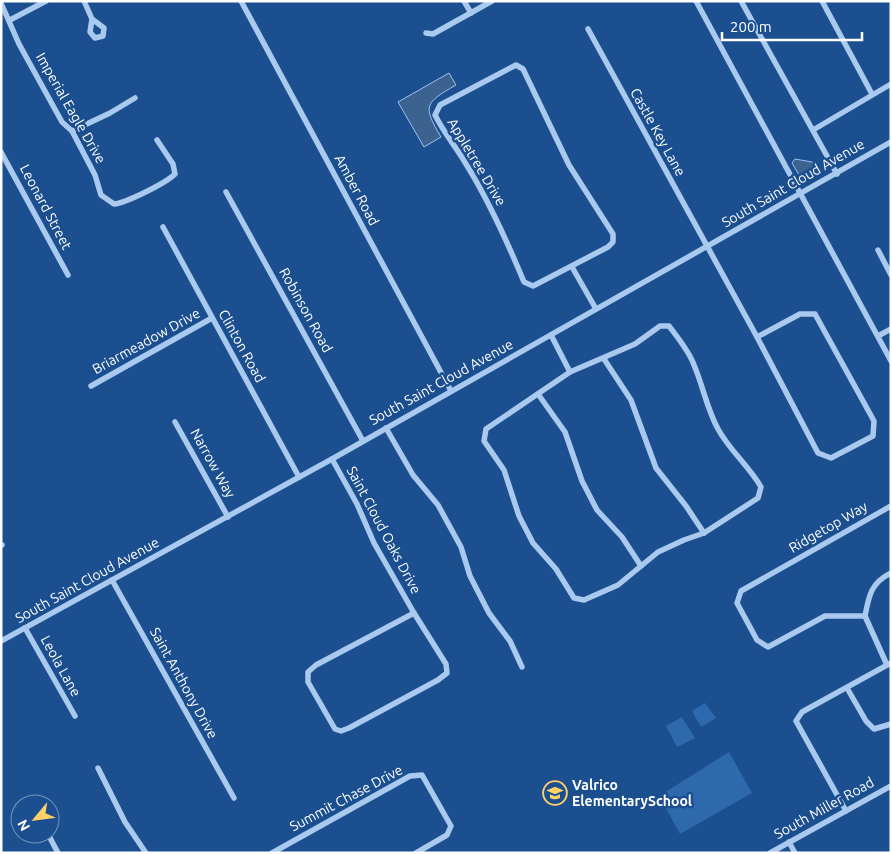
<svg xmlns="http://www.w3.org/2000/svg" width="892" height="854" font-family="Ubuntu,sans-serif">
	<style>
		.green { fill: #2e69ad }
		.water { fill: #3c6290; stroke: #9cc4f0 }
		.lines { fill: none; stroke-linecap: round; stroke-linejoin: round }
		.minor { stroke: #a9c9ee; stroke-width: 5.5 }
		.labels { text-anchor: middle; stroke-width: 5; stroke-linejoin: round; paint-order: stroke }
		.street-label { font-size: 14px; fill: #fff; stroke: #1b4f8f }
		.poi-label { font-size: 14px; font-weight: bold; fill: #fff; stroke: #1b4f8f; text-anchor: start }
	</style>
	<rect width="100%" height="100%" fill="#1b4f8f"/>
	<g class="green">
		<path d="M 705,703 L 716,718 L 701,727 L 692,711 Z"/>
		<path d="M 682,717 L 695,738 L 677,747 L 666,726 Z"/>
		<path d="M 729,752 L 752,793 L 680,834 L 659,796 Z"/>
	</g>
	<g class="water">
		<path d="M 449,73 L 456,85 C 425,103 422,105 441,137 L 424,147 L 398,102 Z"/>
		<path d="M 795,159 L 812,162 L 818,171 L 802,180 L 792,163 Z"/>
	</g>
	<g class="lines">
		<g class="minor">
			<path d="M 84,1 L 92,19 L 90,32 L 95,38 L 103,36 L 104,28 L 92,19"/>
			<path d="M 241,1 L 451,391"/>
			<path d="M 464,1 L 471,13"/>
			<path d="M 696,1 L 891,361"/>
			<path d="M 741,1 L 837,174"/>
			<path d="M 822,1 L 872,94"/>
			<path d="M 1,3 L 19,44 L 62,122 L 72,131 L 95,175 L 101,195 L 114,204 C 126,203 166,183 175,174 L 173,164 L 157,140"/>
			<path d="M 10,20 L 46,1"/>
			<path d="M 588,29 L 757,337"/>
			<path d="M 426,33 L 433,34 L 492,1"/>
			<path d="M 516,65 L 523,69 L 569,165 L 613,234 L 613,242 L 608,247 L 533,286 L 524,282 C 507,241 489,201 466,164 C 456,147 444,133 435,115 L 440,105 Z"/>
			<path d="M 813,130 L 891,84"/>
			<path d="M 72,131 L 110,113 L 135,98"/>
			<path d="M 1,152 L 68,275"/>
			<path d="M 226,192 L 363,441"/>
			<path d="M 163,227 L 299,477"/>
			<path d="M 878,250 L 891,275"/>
			<path d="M 572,267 L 596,309"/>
			<path d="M 800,314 L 815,314 L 874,421 L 873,436 L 831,458 L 818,453 L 757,337 Z"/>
			<path d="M 660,326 L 669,326 C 678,338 689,351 694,365 C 703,386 707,409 718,429 C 730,451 749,466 761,487 L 758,498 L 704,533 L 684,540 L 658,552 L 618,585 L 584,600 L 574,598 L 556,569 L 533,543 L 519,516 L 504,470 L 484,441 L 486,429 L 570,372 L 635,344 Z"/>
			<path d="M 551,335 L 570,372"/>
			<path d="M 878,336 L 891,329"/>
			<path d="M 604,359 L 631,400 L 656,468 L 686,506 L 704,533"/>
			<path d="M 91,386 L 212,318"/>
			<path d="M 538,394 L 565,432 L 582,481 L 597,510 L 622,537 L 641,566"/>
			<path d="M 175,422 L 228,517"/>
			<path d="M 386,428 L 413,475 L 438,505 L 461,547 L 470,576 L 489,613 L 510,641 L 522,667"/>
			<path d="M 332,459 L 357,504 L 374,543 L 414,613"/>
			<path d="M 1,545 L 2,545"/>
			<path d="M 112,580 L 234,798"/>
			<path d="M 414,613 L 446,664 L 447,673 L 438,680 L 349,728 L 341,731 L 335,729 L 308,682 L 308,672 L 316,665 Z"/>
			<path d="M 865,616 L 825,616 L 768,647 L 757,640 L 737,603 L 741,591 L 891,506"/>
			<path d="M 865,616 L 887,665"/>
			<path d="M 865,616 C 869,595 871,583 891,573"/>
			<path d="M 25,628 L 75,716"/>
			<path d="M 1,641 L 332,459 L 891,142"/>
			<path d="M 847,688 L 866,721 L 874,729 L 891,724"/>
			<path d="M 98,768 L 125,822 L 146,853"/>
			<path d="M 846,811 L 796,721 L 802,712 L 891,663"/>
			<path d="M 48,834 L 58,853"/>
			<path d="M 789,842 L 795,853"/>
			<path d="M 272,853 L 410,776 L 422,775 L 451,826 L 447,835 L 416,853"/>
			<path d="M 770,853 L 891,786"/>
		</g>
	</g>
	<defs>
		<g id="school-ring" transform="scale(1.25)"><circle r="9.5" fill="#1b4f8f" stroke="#ffd166" stroke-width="1.5"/><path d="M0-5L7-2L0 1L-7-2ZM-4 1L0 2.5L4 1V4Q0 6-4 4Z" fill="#ffd166"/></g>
	</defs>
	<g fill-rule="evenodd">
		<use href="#school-ring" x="555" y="793"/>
	</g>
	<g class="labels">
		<g class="street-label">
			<text transform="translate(71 108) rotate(60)" y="5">Imperial Eagle Drive</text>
			<text transform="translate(658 132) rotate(61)" y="5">Castle Key Lane</text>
			<text transform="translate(477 162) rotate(59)" y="5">Appletree Drive</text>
			<text transform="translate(793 183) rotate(-30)" y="5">South Saint Cloud Avenue</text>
			<text transform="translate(357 190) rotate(62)" y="5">Amber Road</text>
			<text transform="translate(46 207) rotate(62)" y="5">Leonard Street</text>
			<text transform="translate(306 310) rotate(61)" y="5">Robinson Road</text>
			<text transform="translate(146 341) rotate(-29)" y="5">Briarmeadow Drive</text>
			<text transform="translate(242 346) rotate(61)" y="5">Clinton Road</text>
			<text transform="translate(441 382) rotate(-29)" y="5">South Saint Cloud Avenue</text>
			<text transform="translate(213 463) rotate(61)" y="5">Narrow Way</text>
			<text transform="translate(828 527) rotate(-30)" y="5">Ridgetop Way</text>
			<text transform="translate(384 530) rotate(62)" y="5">Saint Cloud Oaks Drive</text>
			<text transform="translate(87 580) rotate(-29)" y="5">South Saint Cloud Avenue</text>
			<text transform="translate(61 666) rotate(61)" y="5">Leola Lane</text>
			<text transform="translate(184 683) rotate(61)" y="5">Saint Anthony Drive</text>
			<text transform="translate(346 798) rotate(-28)" y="5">Summit Chase Drive</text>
			<text transform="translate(824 808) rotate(-29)" y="5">South Miller Road</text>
		</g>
		<g class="poi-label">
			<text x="572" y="790">Valrico<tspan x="572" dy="16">ElementarySchool</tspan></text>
		</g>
	</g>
	<rect width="892" height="854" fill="none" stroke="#ffffff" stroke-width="5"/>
	<g transform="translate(35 819) rotate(241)"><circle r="24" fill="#1b4f8f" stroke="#7695bc"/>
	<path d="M0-4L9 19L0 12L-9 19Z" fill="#ffd166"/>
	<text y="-8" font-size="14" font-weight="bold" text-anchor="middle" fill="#ffffff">N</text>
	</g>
	<path d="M722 32v8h140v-8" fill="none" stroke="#ffffff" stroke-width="2.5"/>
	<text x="730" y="32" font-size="15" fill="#ffffff" stroke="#1b4f8f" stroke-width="4" paint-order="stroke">200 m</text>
</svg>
